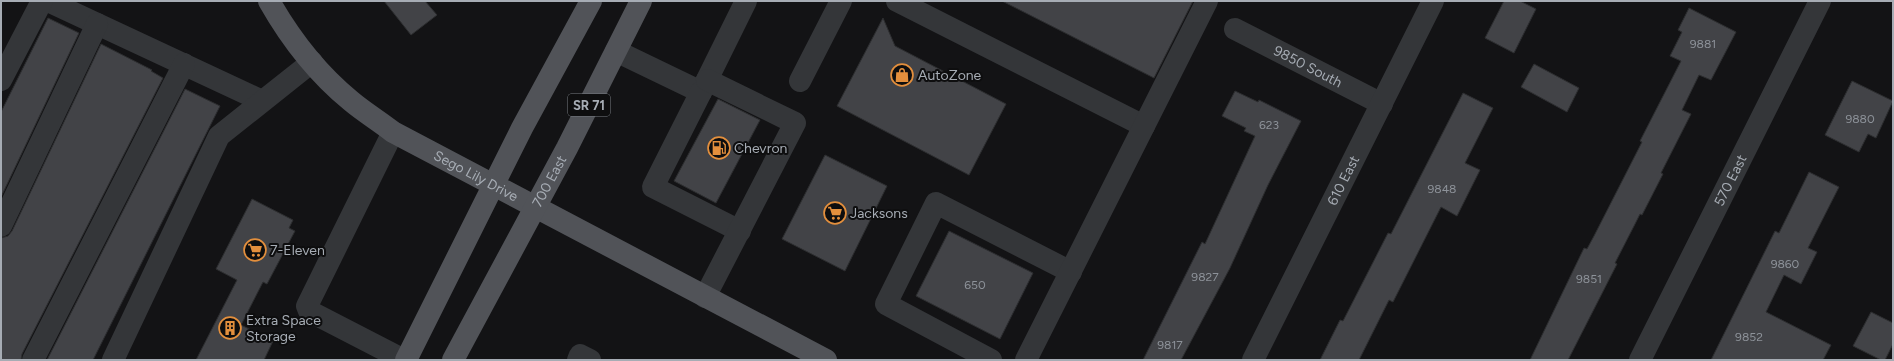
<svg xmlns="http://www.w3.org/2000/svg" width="1894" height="361" font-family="Figtree,sans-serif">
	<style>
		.building { fill: #424347; stroke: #2d2e30 }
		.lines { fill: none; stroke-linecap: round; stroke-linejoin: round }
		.minor { stroke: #343639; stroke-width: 22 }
		.major { stroke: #515358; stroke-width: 22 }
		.labels { text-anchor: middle; stroke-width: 4; stroke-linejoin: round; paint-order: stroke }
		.number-label { font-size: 12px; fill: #8d9299 }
		.shield { fill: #0e0e0f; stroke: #787d82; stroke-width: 1 }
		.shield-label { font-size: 13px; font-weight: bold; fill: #a6acb4 }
		.street-label { font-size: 14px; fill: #a6acb4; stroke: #0e0e0f }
		.poi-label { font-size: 14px; fill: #a6acb4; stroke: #0e0e0f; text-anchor: start }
	</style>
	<rect width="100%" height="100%" fill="#131315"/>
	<g class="building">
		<path d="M 384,1 L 425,1 L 437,15 L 411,35 Z"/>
		<path d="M 1002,1 L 1193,1 L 1154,78 Z"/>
		<path d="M 1504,1 L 1520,1 L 1536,9 L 1514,53 L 1485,38 Z"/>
		<path d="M 1689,8 L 1736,32 L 1711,80 L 1699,75 L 1682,110 L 1691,114 L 1661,173 L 1663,174 L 1642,215 L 1640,214 L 1634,226 L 1615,263 L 1617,264 L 1568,360 L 1530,360 L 1584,248 L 1587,249 L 1594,236 L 1642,142 L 1640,141 L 1681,61 L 1670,56 L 1682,32 L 1678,30 Z"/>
		<path d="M 48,18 L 79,33 L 1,197 L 1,112 Z"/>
		<path d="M 883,18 L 895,46 L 1006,104 L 969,175 L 837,106 Z"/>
		<path d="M 101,44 L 152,70 L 151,71 L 163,78 L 22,354 L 21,360 L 1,360 L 1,238 L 8,236 L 12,231 Z"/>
		<path d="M 1534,64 L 1579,88 L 1567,112 L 1521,87 Z"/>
		<path d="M 1852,81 L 1893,101 L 1876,138 L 1868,134 L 1859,152 L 1825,135 Z"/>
		<path d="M 185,89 L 220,106 L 93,360 L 47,360 Z"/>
		<path d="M 1235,91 L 1258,102 L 1259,100 L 1301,121 L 1268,185 L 1230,268 L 1181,360 L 1143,360 L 1202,242 L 1205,244 L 1255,136 L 1244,131 L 1246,128 L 1222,116 Z"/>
		<path d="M 1463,93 L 1493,108 L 1465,163 L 1480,170 L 1457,216 L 1441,207 L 1393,302 L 1389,300 L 1359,360 L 1320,360 L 1340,320 L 1343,321 L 1388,233 L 1391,234 Z"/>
		<path d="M 718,99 L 760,120 L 716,203 L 674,181 Z"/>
		<path d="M 825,155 L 887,186 L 845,271 L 782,239 Z"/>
		<path d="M 1809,172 L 1839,187 L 1808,248 L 1817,252 L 1801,284 L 1784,275 L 1766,312 L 1831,345 L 1823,360 L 1711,360 L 1775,231 L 1779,233 Z"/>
		<path d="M 252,199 L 293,220 L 289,228 L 295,231 L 267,284 L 263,282 L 241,325 L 273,341 L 264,360 L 196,360 L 237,280 L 216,269 Z"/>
		<path d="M 949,231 L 1033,273 L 1000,339 L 916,296 Z"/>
		<path d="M 1871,312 L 1893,323 L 1893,344 L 1885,360 L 1881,360 L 1853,346 Z"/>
	</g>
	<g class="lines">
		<g class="minor">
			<path d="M 48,1 L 262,101"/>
			<path d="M 897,1 L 1144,126"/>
			<path id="s1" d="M 1235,29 L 1382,104"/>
			<path d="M 616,51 L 701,92 L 746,1"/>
			<path d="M 1,80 L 42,1"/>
			<path d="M 800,81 L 841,1"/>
			<path d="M 701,92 L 653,187 L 740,231"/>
			<path d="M 393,132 L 307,306 L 309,311 L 404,360"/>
			<path d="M 1,226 L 97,24"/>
			<path d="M 705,297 L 795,123 L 707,80"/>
			<path d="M 33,360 L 184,64"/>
			<path d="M 113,360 L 219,136 L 312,62"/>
			<path d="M 578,360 L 580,355 L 590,360"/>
			<path d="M 991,360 L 886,304 L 936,203 L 1071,272"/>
			<path d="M 1026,360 L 1207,1"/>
			<path id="s2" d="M 1253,360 L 1433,1"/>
			<path id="s3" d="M 1640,360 L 1820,1"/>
		</g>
		<g class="major">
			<path id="s4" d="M 269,1 C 290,38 318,74 351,101 C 364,112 379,121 393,132 L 826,360"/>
			<path d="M 406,360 L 522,128 L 591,1"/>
			<path id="s5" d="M 453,360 L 567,148 L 641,1"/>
		</g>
	</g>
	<defs>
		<g id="shop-ring" transform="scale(1.15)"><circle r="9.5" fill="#0e0e0f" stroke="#e38f3d" stroke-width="1.5"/><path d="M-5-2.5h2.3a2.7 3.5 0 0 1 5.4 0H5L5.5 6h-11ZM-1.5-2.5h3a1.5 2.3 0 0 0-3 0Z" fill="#e38f3d"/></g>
		<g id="fuel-ring" transform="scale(1.15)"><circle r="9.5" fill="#0e0e0f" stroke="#e38f3d" stroke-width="1.5"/><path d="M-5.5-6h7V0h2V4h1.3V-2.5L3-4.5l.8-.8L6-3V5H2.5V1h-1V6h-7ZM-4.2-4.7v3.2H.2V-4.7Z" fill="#e38f3d"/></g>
		<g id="supermarket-ring" transform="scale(1.15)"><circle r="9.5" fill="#0e0e0f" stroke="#e38f3d" stroke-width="1.5"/><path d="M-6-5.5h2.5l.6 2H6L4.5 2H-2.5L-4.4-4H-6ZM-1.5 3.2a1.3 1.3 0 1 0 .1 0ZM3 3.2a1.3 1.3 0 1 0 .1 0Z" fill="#e38f3d"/></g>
		<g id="building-ring" transform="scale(1.15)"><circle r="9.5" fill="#0e0e0f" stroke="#e38f3d" stroke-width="1.5"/><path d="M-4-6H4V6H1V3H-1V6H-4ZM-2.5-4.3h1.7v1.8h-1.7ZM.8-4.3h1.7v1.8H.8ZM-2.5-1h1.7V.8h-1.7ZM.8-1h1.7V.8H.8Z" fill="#e38f3d"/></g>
	</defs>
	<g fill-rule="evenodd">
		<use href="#shop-ring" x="902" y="75"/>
		<use href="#fuel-ring" x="719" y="148"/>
		<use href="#supermarket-ring" x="835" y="213"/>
		<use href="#supermarket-ring" x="255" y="250"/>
		<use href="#building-ring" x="230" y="328"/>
	</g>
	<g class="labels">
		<g class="number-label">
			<text x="1703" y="48">9881</text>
			<text x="1860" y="123">9880</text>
			<text x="1269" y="129">623</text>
			<text x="1442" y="193">9848</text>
			<text x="1785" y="268">9860</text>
			<text x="1205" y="281">9827</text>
			<text x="1589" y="283">9851</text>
			<text x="975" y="289">650</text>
			<text x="1749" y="341">9852</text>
			<text x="1170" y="349">9817</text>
		</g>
		<rect class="shield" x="568" y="94" width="42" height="22" rx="3"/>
		<g class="shield-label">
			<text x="589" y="110">SR 71</text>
		</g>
		<g class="street-label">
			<text dy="5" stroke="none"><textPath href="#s1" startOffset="82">9850 South</textPath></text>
			<text dy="5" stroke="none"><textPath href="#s4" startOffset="276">Sego Lily Drive</textPath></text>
			<text dy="5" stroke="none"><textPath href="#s3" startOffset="201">570 East</textPath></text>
			<text dy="5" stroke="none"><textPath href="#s2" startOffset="201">610 East</textPath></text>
			<text dy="5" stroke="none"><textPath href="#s5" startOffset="203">700 East</textPath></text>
		</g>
		<g class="poi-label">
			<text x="918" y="80">AutoZone</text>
			<text x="734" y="153">Chevron</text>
			<text x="850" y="218">Jacksons</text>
			<text x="270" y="255">7-Eleven</text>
			<text x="246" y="325">Extra Space<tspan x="246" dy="16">Storage</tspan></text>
		</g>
	</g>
	<rect width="1894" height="361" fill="none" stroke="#a6acb4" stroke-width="4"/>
</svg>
